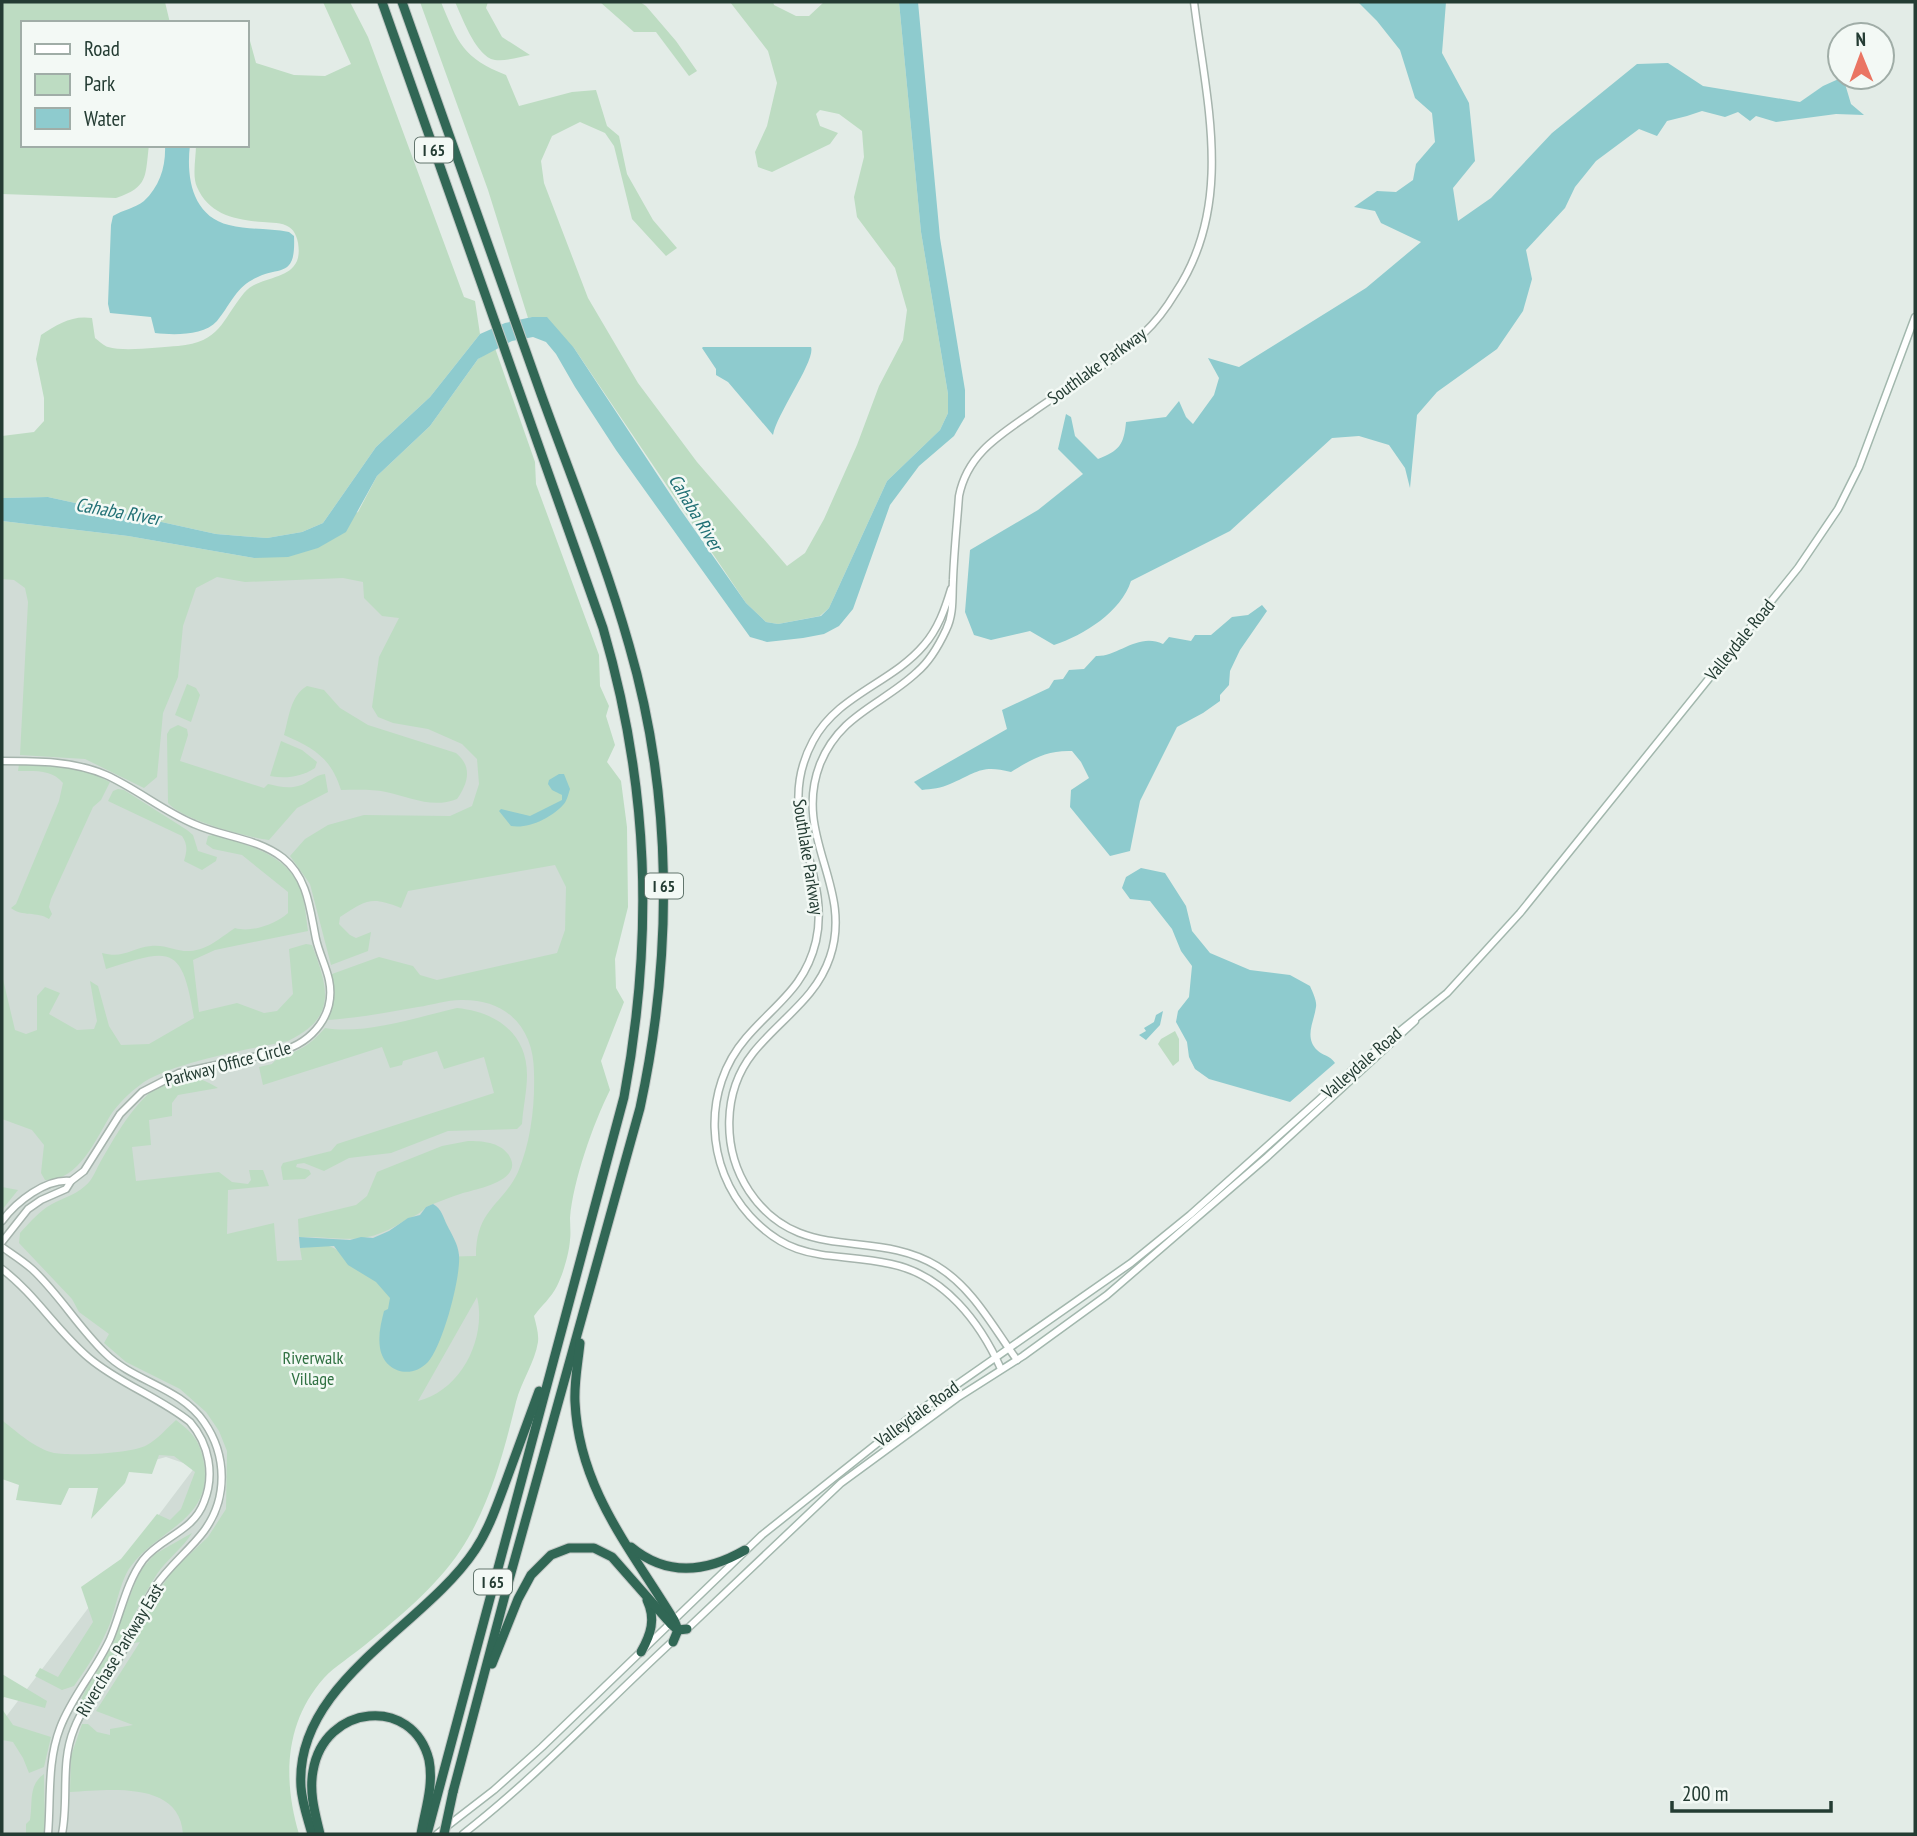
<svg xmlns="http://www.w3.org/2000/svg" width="1917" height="1836" font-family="'PT Sans Narrow',sans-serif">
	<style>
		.built { fill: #d1dcd6 }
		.green { fill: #bddcc2; fill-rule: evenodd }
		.water { fill: #8ecbce }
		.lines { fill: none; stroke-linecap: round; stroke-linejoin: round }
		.tertiary-casing { stroke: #a6b4ad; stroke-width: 9 }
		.secondary-casing { stroke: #a2b7ad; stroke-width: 9 }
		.motorway-casing { stroke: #c2c8c6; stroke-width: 11 }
		.tertiary { stroke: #fff; stroke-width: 6 }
		.secondary { stroke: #fff; stroke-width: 6 }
		.motorway { stroke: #316755; stroke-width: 9 }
		.motorway-bridge-casing { stroke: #c2c8c6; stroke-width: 11; stroke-linecap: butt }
		.motorway-bridge { stroke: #316755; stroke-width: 9 }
		.labels { text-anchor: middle; stroke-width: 5; stroke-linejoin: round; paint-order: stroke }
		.shield { fill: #f3f9f5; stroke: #62756d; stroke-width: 2 }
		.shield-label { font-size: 16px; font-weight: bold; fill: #243c33 }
		.street-label { font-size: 18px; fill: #243c33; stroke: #f3f9f5 }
		.park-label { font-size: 18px; fill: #307142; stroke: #f3f9f5 }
		.water-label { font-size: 19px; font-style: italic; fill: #217075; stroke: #f3f9f5 }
	</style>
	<rect width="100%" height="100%" fill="#e3ece7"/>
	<path class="built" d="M 2,547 L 380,564 L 575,809 L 540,1239 L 209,1834 L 2,1834 L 2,1722 L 195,1467 L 166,1457 L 45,1490 L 2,1462 Z"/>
	<g class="green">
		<path d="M 2,2 L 165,2 L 170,23 L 23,23 L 23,145 L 149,145 C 145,176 149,187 116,198 L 2,194 Z"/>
		<path d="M 323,2 L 350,2 L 368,37 L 464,297 L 475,301 L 480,334 L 430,397 L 376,447 L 323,523 L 302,532 L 267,538 L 216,534 L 48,497 L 2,498 L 2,436 L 34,432 L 44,421 L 44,398 L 36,359 L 41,335 C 58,324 72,315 92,318 L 95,338 C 99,341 104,346 108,347 C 124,352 161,347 178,346 C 221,342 221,321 244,293 C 258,276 288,281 297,261 C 301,251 298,232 289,227 C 282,222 271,223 263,222 C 236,220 209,215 197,187 C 192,176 196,158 196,145 L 247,145 L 247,41 L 250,41 L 256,63 L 294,75 L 325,76 L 351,64 Z"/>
		<path d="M 420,2 L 441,2 C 458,43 463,58 506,75 L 519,106 L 572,92 L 596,90 L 607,126 L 619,136 L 627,174 L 653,220 L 677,248 L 666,256 L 632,219 L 614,146 L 605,133 L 580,122 L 552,136 L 541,161 L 544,183 L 588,298 L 638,383 L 697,462 L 787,566 L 805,553 L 824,519 L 857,445 L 879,386 L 903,340 L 907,310 L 895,268 L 857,217 L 854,197 L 864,157 L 862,131 L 839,114 L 820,110 L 816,114 L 820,126 L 838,133 L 830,144 L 772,172 L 758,167 L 755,152 L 767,126 L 777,83 L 768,51 L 730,2 L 773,2 L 774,5 L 796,16 L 809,16 L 824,2 L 899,2 L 921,232 L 948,394 L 948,413 L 940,430 L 887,481 L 829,608 L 820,616 L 778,624 L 766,622 L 746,603 L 574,348 L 532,317 L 528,318 L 488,190 Z"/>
		<path d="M 455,2 L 488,2 L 486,8 L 502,37 L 530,55 C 519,57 501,63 491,59 C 474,51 462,17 455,2 Z"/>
		<path d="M 600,2 L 640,2 L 646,6 L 676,41 L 697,71 L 689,76 L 656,32 L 634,32 Z"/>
		<path d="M 495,348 L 535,462 L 536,484 L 599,655 L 600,686 L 609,706 L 606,716 L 615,745 L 607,762 L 621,781 L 627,827 L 628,907 L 615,959 L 616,988 L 624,1002 L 601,1061 L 610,1090 C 593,1124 573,1181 570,1218 C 570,1225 571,1233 570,1240 C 569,1254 563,1274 557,1286 C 551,1298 542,1305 534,1316 C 536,1324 539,1334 538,1342 C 535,1362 521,1382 516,1402 C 504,1452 489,1508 460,1551 C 436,1587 398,1618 365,1645 C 352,1656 335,1666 324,1678 C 284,1723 283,1780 299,1834 L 183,1834 C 180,1780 108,1790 70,1792 L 71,1756 L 82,1724 L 88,1724 L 97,1732 L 110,1735 L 110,1729 L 133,1725 L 96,1711 L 140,1642 L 134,1643 L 149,1606 L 172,1571 L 208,1537 L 226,1509 L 227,1451 L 219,1431 L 206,1412 L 180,1389 L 126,1362 L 104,1343 L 109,1334 L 79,1312 L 72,1299 L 19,1243 L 20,1233 C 28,1224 37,1214 47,1207 C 59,1199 74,1196 85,1186 C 93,1180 97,1167 102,1159 C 126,1118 162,1051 218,1088 L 178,1095 L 172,1103 L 172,1116 L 149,1120 L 151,1145 L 132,1147 L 136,1181 L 219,1172 L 232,1182 L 248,1184 L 251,1180 L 249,1170 L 263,1170 L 269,1186 L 228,1190 L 227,1234 L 274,1223 L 277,1261 L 302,1260 L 300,1248 C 321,1246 332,1240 345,1259 L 476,1256 C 476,1209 502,1206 518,1172 C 531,1142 535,1105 534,1073 C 534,1028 507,999 461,1000 C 447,1000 432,1005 418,1007 C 388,1012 359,1018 328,1020 L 334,993 L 332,974 L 379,957 L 413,966 L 420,975 L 437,980 L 557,953 L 565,930 L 566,887 L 555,865 L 408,891 L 401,908 C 370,896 367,900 340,917 L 339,924 L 350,935 L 356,938 L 371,932 L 368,951 L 331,965 L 310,884 L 290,856 L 305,839 L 328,825 L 364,815 L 450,816 L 472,806 L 479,784 L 477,759 L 462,744 L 428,729 L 393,723 L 378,717 L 372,707 L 379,657 L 399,618 L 382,616 L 364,598 L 363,582 L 343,578 L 245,582 L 217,577 L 196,588 L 183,626 L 178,677 L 163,713 L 157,777 L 144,788 L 85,759 L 20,755 L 28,602 L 25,588 L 14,580 L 2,579 L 2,521 L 128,536 L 254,558 L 358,512 L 377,476 L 430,426 L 478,359 ZM 477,1297 C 487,1338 461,1391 418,1401 Z"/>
		<path d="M 187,684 L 196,688 L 200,695 L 191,722 L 175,715 Z"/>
		<path d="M 307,686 L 324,690 L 340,708 L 368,725 L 456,753 C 473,767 468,783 457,799 C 432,809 410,797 386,792 C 372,789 355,790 341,790 C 331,758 314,748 284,735 C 289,718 290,696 307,686 Z"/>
		<path d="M 178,725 L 187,729 L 188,735 L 180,761 L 264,788 L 268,784 C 277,786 288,789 298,786 C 308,784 314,775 325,774 L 328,792 L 297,808 L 269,840 C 246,837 183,820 168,803 L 167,734 L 170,729 Z"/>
		<path d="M 281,741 L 302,750 L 317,762 L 315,768 C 301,777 286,779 270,776 Z"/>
		<path d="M 19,764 L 83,769 L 110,782 L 101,800 L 93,807 L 51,899 L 49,907 L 52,914 L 49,919 C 37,911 22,917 11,908 L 16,904 L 59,801 L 63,783 C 52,769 34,771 18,771 Z"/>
		<path d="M 118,789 L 124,790 L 187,830 L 193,835 L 198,851 L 217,857 L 216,861 L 202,870 L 184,861 C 187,851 188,845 182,836 L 108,801 L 113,791 Z"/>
		<path d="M 213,835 C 245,844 286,853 300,888 C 305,901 306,917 308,931 L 215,950 L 193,960 L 199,1012 L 237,1003 L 264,1013 L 277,1011 L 293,994 L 289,949 L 306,944 L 312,945 C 328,988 338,1017 288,1041 C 251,1049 168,1063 140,1085 C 130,1092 117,1105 110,1116 C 96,1139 78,1182 45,1180 L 41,1173 L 44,1145 L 32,1130 L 2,1119 L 2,975 L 15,1030 L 26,1034 L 37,1030 L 37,996 L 45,987 L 60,993 L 49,1014 L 77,1030 L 94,1029 L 97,1021 L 90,981 L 98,986 L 109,1026 L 121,1045 L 149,1044 L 194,1018 C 182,944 171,948 106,969 L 102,953 C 124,959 131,948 151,946 C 165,944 177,952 190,951 C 208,950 221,937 235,928 C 251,933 276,924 288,913 L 288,892 L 242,855 L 213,849 L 206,844 L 208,836 Z"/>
		<path d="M 457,1008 C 496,1012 527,1033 527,1075 C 527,1091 523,1108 522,1124 L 517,1129 L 448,1131 L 391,1153 L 349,1158 L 324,1171 L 304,1163 L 297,1164 L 296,1167 L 309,1170 L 311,1174 L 305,1179 L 283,1180 L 281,1167 L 283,1163 L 331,1151 L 337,1144 L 494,1093 L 484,1057 L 444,1069 L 437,1051 L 403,1061 L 402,1065 L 390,1068 L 382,1047 L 263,1085 L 259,1067 L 272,1064 C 278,1056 289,1055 298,1050 C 309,1045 317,1037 325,1028 C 365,1035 418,1017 457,1008 Z"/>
		<path d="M 1175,1031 L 1179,1039 L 1179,1061 L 1173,1066 L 1158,1044 L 1161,1039 Z"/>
		<path d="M 468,1141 C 482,1141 499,1142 508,1154 C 527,1180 476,1189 463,1193 C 450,1197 438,1202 426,1207 C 419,1215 413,1216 404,1221 C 362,1248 344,1236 299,1237 L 298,1219 L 356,1205 L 367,1196 L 377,1172 L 442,1146 Z"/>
		<path d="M 2,1187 L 18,1190 L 2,1210 Z"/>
		<path d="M 176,1420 C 193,1433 200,1441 204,1463 C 213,1520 158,1529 131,1566 C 120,1580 116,1609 109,1626 C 100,1647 87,1668 74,1686 L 62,1690 L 35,1676 L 40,1668 L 58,1677 L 93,1622 L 81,1587 L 121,1559 L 157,1514 L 170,1520 L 181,1509 L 195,1472 L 174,1456 L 159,1455 L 152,1474 L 129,1472 L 125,1483 L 91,1519 L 98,1488 L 69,1488 L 61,1505 L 16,1500 L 19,1485 L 2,1479 L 3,1421 C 17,1432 36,1449 54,1453 C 73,1456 131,1454 147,1445 C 157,1440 167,1428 176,1420 Z"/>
		<path d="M 192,1533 C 183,1548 167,1559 157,1574 C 131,1615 115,1662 85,1701 L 81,1701 L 82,1697 L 110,1645 L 140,1571 L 155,1554 Z"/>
		<path d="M 2,1674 L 47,1701 L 45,1708 L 4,1697 L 2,1699 Z"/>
		<path d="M 2,1709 L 13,1725 L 51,1737 L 44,1767 L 29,1773 L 23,1758 L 13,1742 L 2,1740 Z"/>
		<path d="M 44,1774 L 45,1831 L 44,1834 L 26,1834 L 26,1824 L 30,1820 C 33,1803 28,1785 44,1774 Z"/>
	</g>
	<g class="water">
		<path d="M 899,2 L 918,2 L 940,238 L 965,390 L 965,417 L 954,436 L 919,466 L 890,505 L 853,609 L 839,626 L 824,634 L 803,638 L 767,642 L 750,637 L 616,450 L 575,387 L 556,354 L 546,342 L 533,337 L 512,341 L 478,359 L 430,426 L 377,476 L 346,532 L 318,548 L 288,557 L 254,558 L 128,536 L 2,521 L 2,498 L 48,497 L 216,534 L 267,538 L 302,532 L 323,523 L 376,447 L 430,397 L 480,334 L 505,323 L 532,317 L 547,317 L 574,348 L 680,509 L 746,603 L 766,622 L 778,624 L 821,616 L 829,608 L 887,481 L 940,430 L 948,413 L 948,394 L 921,232 Z"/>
		<path d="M 1358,2 L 1446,2 L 1442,53 L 1469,103 L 1475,161 L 1453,188 L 1458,221 L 1491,198 L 1552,133 L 1637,64 L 1668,63 L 1703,86 L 1800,102 L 1823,86 L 1843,77 L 1851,104 L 1864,115 L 1836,114 L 1776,122 L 1756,116 L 1750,121 L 1738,112 L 1725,117 L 1702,111 L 1687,116 L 1667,121 L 1657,136 L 1639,129 L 1596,161 L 1575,187 L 1565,208 L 1526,250 L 1532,279 L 1523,311 L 1497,349 L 1437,392 L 1417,415 L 1410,488 L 1405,468 L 1389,445 L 1359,436 L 1332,438 L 1230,531 L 1131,581 C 1121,612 1084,635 1054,645 L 1030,631 L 991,640 L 974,635 L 965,612 L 970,550 L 1038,510 L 1083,474 L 1058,449 L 1066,414 L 1071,417 L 1075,436 L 1098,459 C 1119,451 1124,445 1126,422 L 1166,417 L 1179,401 L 1186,417 L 1193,424 L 1214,395 L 1219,378 L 1208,358 L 1239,367 L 1366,288 L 1421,242 L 1381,223 L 1375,211 L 1354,207 L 1377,191 L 1396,192 L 1413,180 L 1416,164 L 1435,142 L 1432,113 L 1415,98 L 1400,50 L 1377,21 Z"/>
		<path d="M 165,145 L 190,145 C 186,177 192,216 229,225 C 249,230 270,228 289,232 L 294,236 C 296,281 279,264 252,280 C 235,289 229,307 217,321 C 204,336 173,335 155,333 L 151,317 L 110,313 L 108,304 L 111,225 L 113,216 C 123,210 135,208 144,201 C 160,186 166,166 165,145 Z"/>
		<path d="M 703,347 L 811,347 C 816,360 777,413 773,435 L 728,382 L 716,375 L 716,369 L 702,348 Z"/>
		<path d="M 1262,605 L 1267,611 L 1240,650 L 1230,671 L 1229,685 L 1220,695 L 1220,701 L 1203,713 L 1177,727 L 1140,801 L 1130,851 L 1110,856 L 1070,807 L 1071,790 L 1089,778 L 1081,762 L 1072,751 C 1047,750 1032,759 1011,772 C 981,764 976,773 950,784 C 942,788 931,789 922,790 L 914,782 L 1007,729 L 1002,710 L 1049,688 L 1054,680 L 1063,679 L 1069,670 L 1084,669 L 1096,656 C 1118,657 1138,632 1163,644 L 1169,637 L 1191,641 L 1195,635 L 1211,635 L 1232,617 L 1248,615 Z"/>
		<path d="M 559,774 L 564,774 L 570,789 C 568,795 567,801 563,805 C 551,818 529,829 511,826 L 499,811 L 501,809 L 530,816 L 562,800 L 562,795 L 552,790 L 548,784 L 549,780 Z"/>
		<path d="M 1141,868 L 1165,873 L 1186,906 L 1192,931 L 1210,953 L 1250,970 L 1290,975 L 1310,986 C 1313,993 1317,1001 1316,1007 C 1314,1022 1304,1037 1317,1050 C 1323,1056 1330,1055 1335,1063 L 1290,1102 L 1209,1079 L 1195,1069 L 1189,1057 L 1187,1042 L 1176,1022 L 1178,1011 L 1189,997 L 1192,966 L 1181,951 L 1172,929 L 1150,901 L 1130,899 L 1122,888 L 1126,877 Z"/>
		<path d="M 1163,1011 L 1160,1025 L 1146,1040 L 1139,1035 L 1146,1031 L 1144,1028 L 1154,1022 L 1156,1015 Z"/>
		<path d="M 433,1204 C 442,1209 443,1217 447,1225 C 452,1235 458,1244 459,1255 C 461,1277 443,1345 428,1362 C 411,1380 384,1372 380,1348 C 378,1335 381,1323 384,1311 L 388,1309 L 390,1298 L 376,1282 L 348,1265 L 334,1246 L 300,1248 L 299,1237 L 350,1240 L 361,1237 L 373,1238 L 389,1231 L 408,1218 L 420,1215 L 426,1207 Z"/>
	</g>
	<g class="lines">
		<g class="tertiary-casing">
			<g id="tertiary">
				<path d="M 951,589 C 945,609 938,629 924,645 C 892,683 837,695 813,741 C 772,817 832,869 816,941 C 805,988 775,1004 746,1038 C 702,1089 705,1167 750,1216 C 796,1266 834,1251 891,1264 C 944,1275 980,1322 1001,1369"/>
				<path d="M 2,761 C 37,761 74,761 106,775 C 137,789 163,811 194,824 C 223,837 257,838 283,858 C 308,878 310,910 316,939 C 319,953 326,966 329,980 C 336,1014 313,1042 281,1051 L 179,1073 L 142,1092 L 120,1114 L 84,1171 L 71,1181 L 66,1189 L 41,1200 L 28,1209 L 2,1242"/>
				<path d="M 2,1221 C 16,1202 46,1178 71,1181"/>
				<path d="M 2,1247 C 12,1254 23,1261 32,1269 C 59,1294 78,1327 105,1353 C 134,1382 180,1387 204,1422 C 227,1455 228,1498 204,1531 C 189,1551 169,1566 155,1587 C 141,1609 133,1635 119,1658 C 105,1682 84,1703 74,1729 C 60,1763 69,1800 62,1834"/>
				<path d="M 2,1269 C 35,1294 57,1331 89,1358 C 120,1384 159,1397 190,1422 C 209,1444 215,1475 204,1502 C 193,1532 161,1537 143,1560 C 126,1583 121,1613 110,1639 C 96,1670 72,1696 60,1728 C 47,1762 51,1799 48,1834"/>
				<path d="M 1017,1360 C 993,1327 973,1288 937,1266 C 873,1227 799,1266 749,1191 C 722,1150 722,1092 753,1053 C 780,1019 816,999 830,957 C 854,886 792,837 820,764 C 840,714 882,705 917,672 C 930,661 939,645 946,630 C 954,614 952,597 953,580 C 954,552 957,524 959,496 C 967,455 998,436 1030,414 C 1067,387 1109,365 1143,334 C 1156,322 1167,307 1176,292 C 1235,203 1206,100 1194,2"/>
			</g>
		</g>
		<g class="secondary-casing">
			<g id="secondary">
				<path d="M 686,1630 L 841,1483 L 957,1398 L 1023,1356 L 1107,1295 L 1267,1157 L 1415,1021"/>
				<path d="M 437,1834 L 494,1790 L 542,1747 L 762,1535 L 909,1418 L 1131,1263 L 1190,1215 L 1359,1064 L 1447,993 L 1520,913 L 1798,568 L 1838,509 L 1859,467 L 1915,317"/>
				<path d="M 463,1834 C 539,1775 604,1704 675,1639"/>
			</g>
		</g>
		<g class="motorway-casing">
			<g id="motorway">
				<path d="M 382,2 L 603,628 C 649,786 654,935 624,1097 L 427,1834"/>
				<path d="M 402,2 C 449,132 495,263 541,394 C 571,477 605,560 629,645 C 673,796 673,955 640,1108 L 509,1580 L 453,1792"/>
				<path d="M 580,1343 C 578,1363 574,1382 575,1402 C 579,1489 631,1549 674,1620 L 678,1630 L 673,1642"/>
				<path d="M 631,1547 C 667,1577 707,1572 745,1550"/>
				<path d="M 641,1652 C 651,1634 656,1619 647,1600"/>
				<path d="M 492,1664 L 518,1599 L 531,1575 L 551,1555 L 569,1548 L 594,1548 L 612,1557 L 671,1624 L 678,1630 L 687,1629"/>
				<path d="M 312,1834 C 308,1819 302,1803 301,1787 C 294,1683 424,1627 475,1550 C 489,1529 497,1505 506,1481 C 517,1451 528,1421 539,1391"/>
				<path d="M 320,1834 C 315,1813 309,1793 313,1771 C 324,1704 413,1695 429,1760 C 434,1785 425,1810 421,1834"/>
			</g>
		</g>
		<use href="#tertiary" class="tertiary"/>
		<use href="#secondary" class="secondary"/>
		<use href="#motorway" class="motorway"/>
		<g class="motorway-bridge-casing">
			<path id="motorway-bridge" d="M 444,1834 L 453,1792"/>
		</g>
		<use href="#motorway-bridge" class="motorway-bridge"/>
	</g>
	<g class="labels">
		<g class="shield">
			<rect x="415" y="137.5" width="38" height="25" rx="5"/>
			<rect x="645" y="873.5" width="38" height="25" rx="5"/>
			<rect x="474" y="1569.5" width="38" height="25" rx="5"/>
		</g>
		<g class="shield-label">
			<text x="434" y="156">I 65</text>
			<text x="664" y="892">I 65</text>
			<text x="493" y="1588">I 65</text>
		</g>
		<g class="street-label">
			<text transform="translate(1097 366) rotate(-36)" y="6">Southlake Parkway</text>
			<text transform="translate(1740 640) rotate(-51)" y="6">Valleydale Road</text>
			<text transform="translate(808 857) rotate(81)" y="6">Southlake Parkway</text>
			<text transform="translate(1362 1063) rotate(-41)" y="6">Valleydale Road</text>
			<text transform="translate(228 1064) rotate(-15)" y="6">Parkway Office Circle</text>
			<text transform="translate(917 1414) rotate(-36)" y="6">Valleydale Road</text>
			<text transform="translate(120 1650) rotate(-59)" y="6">Riverchase Parkway East</text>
		</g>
		<g class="park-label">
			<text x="313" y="1364">Riverwalk<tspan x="313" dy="21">Village</tspan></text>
		</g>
		<g class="water-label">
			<text transform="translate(118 511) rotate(10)" y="7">Cahaba River</text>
			<text transform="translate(696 512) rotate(59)" y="7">Cahaba River</text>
		</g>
	</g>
	<rect width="1917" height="1836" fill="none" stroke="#243c33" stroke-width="7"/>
	<rect x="21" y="21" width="228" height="126" fill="#f3f9f5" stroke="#a0ada7" stroke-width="2"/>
	<rect x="35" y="44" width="35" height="10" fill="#ffffff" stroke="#a0ada7" stroke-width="2"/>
	<text x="84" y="56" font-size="21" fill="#243c33">Road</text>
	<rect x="35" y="74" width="35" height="21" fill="#bddcc2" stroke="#a0ada7" stroke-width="2"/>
	<text x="84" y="91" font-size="21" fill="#243c33">Park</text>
	<rect x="35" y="108" width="35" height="21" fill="#8ecbce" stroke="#a0ada7" stroke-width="2"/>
	<text x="84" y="126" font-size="21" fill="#243c33">Water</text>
	<g transform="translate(1861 56) rotate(359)"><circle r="33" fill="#f3f9f5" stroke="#a0ada7" stroke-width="2"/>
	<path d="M0-5L12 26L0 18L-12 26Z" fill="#ea7563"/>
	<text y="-10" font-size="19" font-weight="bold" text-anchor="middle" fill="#243c33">N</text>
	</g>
	<path d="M1672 1801v10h159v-10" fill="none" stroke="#243c33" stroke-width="3.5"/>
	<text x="1682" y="1801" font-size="21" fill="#243c33" stroke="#f3f9f5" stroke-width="5" paint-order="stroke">200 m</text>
</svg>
